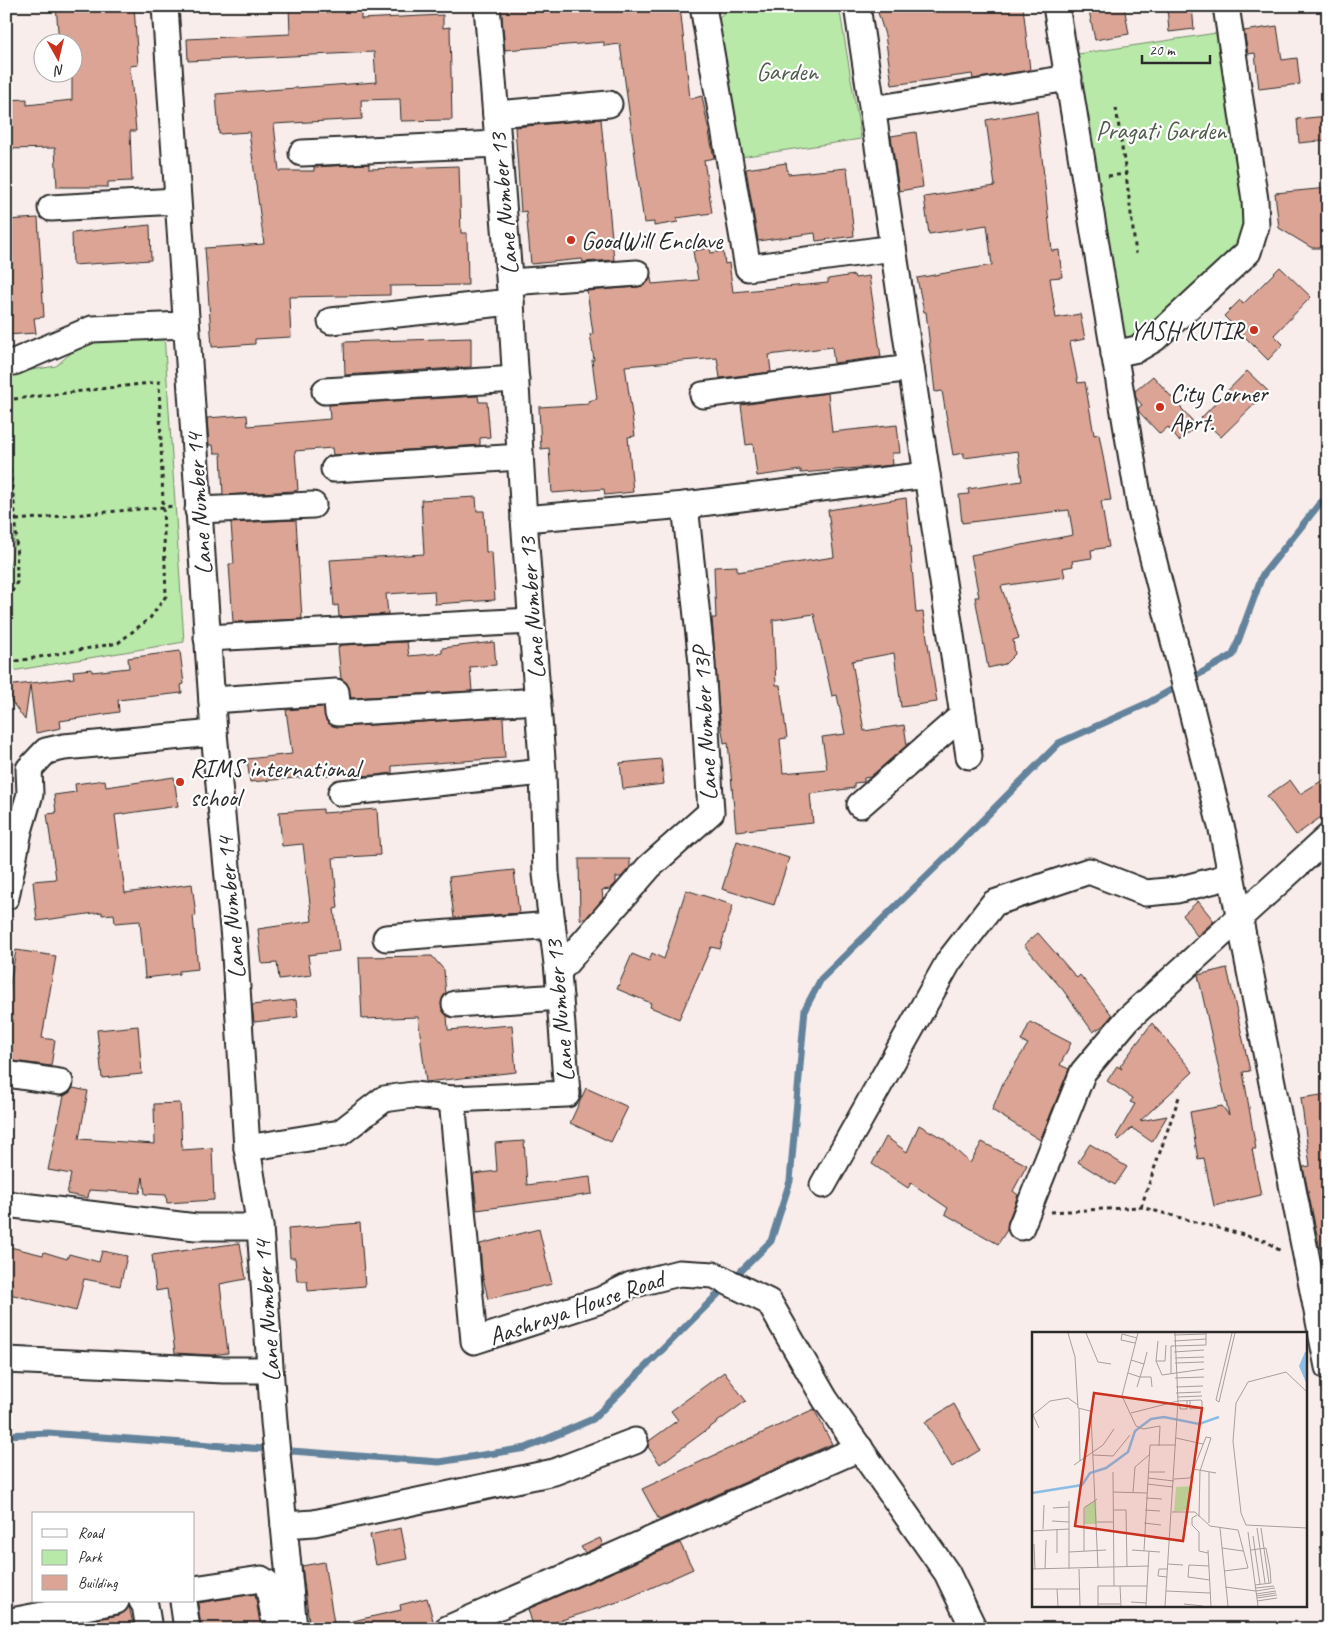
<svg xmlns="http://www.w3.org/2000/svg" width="1334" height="1635" font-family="Caveat,sans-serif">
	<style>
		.green { fill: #b9e9a8; stroke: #728a6a }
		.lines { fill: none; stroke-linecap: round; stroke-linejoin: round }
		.stream { stroke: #64839c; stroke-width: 7 }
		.building { fill: #dba494; stroke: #2b2b2b; fill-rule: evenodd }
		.minor-casing { stroke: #2b2b2b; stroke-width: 29 }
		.path { stroke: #2b2b2b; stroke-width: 3; stroke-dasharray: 4 4; stroke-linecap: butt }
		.minor { stroke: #fff; stroke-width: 25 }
		.poi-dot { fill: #c8321e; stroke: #fff; stroke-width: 2 }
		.labels { text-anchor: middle; stroke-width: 4.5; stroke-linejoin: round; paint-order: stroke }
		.park-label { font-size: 25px; fill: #4e5a4a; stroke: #fff }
		.street-label { font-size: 25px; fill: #2b2b2b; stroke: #fff }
		.poi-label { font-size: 25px; fill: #2b2b2b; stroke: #fff; text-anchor: start }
		.inset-river { fill: none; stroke: #8abee7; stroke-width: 2.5 }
		.inset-road { fill: none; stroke: #a69f9e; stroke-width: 1 }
		.view { fill: #c8321e; fill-opacity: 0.15; stroke: #c8321e; stroke-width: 2.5 }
		.inset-edge { fill: none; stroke: #2b2b2b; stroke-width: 2.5 }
	</style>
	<rect width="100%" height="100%" fill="#f8edea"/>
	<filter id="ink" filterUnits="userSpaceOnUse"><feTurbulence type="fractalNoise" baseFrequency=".02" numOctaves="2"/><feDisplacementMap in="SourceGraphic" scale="10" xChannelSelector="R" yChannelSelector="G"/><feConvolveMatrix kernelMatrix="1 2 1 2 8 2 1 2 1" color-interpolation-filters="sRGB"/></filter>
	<g filter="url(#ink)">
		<g class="green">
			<path d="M 753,6 L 839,6 L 861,139 L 740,157 L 716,20 L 727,10 Z"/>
			<path d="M 1223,32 L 1252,225 L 1243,251 L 1152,337 L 1118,350 L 1072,55 Z"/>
			<path d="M 164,334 L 184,642 L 6,672 L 6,576 C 22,539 9,494 6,455 C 5,428 6,401 6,374 L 56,366 L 87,339 Z"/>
		</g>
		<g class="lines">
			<g class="stream">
				<path d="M 733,1279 L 771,1241 L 790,1181 L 805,1009 L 821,979 L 946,857 L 1059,743 L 1148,703 L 1233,655 L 1262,576 L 1320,503 L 1328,497"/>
				<path d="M 6,1435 L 48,1433 L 439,1462 L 526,1448 L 593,1419 L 725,1287"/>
			</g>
		</g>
		<g class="building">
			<path d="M 56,6 L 134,6 L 138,65 L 130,66 L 136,131 L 130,131 L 132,181 L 108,182 L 108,187 L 57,187 L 55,148 L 6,149 L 6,100 L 27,99 L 27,105 L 72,100 L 72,42 L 59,42 Z"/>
			<path d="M 289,6 L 361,6 L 361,19 L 443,15 L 443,28 L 450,27 L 452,120 L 401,121 L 400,99 L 361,100 L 362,119 L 274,124 L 279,171 L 314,171 L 314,167 L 369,164 L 369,169 L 459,166 L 461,233 L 467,233 L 468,285 L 390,286 L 390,295 L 289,297 L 291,337 L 255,339 L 255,344 L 212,347 L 205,248 L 264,244 L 249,132 L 219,134 L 216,94 L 376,82 L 374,52 L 188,61 L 187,39 L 290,34 Z"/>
			<path d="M 501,6 L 680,6 L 690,99 L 702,96 L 714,158 L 704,160 L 712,213 L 677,218 L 678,222 L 654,226 L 654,222 L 644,223 L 620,44 L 604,46 L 604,42 L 505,50 Z"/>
			<path d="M 876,6 L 1023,6 L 1030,70 L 973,79 L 972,74 L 892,85 L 885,35 Z"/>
			<path d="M 1088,6 L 1124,6 L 1129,34 L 1095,40 Z"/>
			<path d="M 1167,6 L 1192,6 L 1194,29 L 1169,32 Z"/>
			<path d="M 1277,26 L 1282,60 L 1297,58 L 1300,84 L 1259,89 L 1255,53 L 1248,54 L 1244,31 Z"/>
			<path d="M 1037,111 L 1052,251 L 1059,250 L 1062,277 L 1050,278 L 1056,318 L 1080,314 L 1085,339 L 1070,342 L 1078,383 L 1085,382 L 1094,435 L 1099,434 L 1111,500 L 1101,501 L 1109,547 L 1091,550 L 1092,558 L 1072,561 L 1073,566 L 1063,568 L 1065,577 L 1001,586 L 1019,638 L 1013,640 L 1015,654 L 1005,664 L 988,668 L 975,597 L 979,597 L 971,555 L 1073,535 L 1069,510 L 962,523 L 959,495 L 969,494 L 968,489 L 1022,481 L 1018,451 L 964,458 L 964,453 L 953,455 L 942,391 L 935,392 L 926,312 L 924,312 L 917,278 L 992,265 L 987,225 L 929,234 L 924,197 L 995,186 L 986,120 Z"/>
			<path d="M 1328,116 L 1328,140 L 1299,143 L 1297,119 Z"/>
			<path d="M 601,119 L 614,260 L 583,262 L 582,259 L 531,264 L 526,211 L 521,212 L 515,127 Z"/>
			<path d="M 916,132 L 923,187 L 899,191 L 891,136 Z"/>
			<path d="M 786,163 L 788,174 L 847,168 L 854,236 L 816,241 L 815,233 L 758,241 L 746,169 Z"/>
			<path d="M 1328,188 L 1328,248 L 1312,248 L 1279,228 L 1275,193 Z"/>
			<path d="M 38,218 L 44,317 L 34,318 L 36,333 L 6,335 L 6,220 Z"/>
			<path d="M 150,225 L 151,260 L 73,265 L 72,233 Z"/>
			<path d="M 710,248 L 711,253 L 723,251 L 725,264 L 729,263 L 733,292 L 828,283 L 828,279 L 854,275 L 855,278 L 869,276 L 881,357 L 834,363 L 832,347 L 769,355 L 771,372 L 720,378 L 717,358 L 625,366 L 635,436 L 628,437 L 633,492 L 605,495 L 604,489 L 552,493 L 549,448 L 541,449 L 539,407 L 589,404 L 588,401 L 597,399 L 592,360 L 594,360 L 590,334 L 593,333 L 587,291 L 638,287 L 645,285 L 651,278 L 652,284 L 698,280 L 693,251 Z"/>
			<path d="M 1280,267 L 1311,297 L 1274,335 L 1283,344 L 1268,360 L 1224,316 L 1240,300 L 1243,304 Z"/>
			<path d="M 471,338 L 471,367 L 345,375 L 344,342 Z"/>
			<path d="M 1247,371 L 1268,391 L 1221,437 L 1201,418 Z"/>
			<path d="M 1153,376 L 1197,426 L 1179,441 L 1168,427 L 1160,434 L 1139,412 L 1138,408 L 1142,405 L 1136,398 L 1135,391 Z"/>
			<path d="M 828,393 L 832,432 L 897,425 L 900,453 L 892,453 L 893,465 L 801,473 L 801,470 L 757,476 L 753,444 L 746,445 L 741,405 Z"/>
			<path d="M 478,396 L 479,402 L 487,402 L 490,437 L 480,438 L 480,445 L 333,455 L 332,448 L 295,451 L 298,490 L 294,491 L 223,495 L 221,453 L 214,453 L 213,445 L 209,445 L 207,418 L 247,415 L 248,426 L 330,419 L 329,405 Z"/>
			<path d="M 476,497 L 477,511 L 484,511 L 486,552 L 492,552 L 495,600 L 435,604 L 434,591 L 386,594 L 388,614 L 339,617 L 338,605 L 334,606 L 330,560 L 424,554 L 421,500 Z"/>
			<path d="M 906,498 L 916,613 L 923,612 L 937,702 L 901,707 L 894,653 L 852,661 L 864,731 L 904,725 L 907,745 L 870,777 L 864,778 L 864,782 L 854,783 L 854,788 L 810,794 L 813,823 L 736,831 L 728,742 L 724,743 L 719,712 L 712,618 L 716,618 L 714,567 L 737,566 L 737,572 L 834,557 L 828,510 ZM 814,614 L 832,696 L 837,695 L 845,734 L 822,737 L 827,769 L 783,773 L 780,739 L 787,738 L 780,685 L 776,685 L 773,620 Z"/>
			<path d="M 296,520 L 302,619 L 233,622 L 229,564 L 234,564 L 231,523 Z"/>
			<path d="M 407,642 L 409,656 L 442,653 L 442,648 L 494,642 L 496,665 L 470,667 L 472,691 L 351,698 L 348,684 L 341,679 L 338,648 L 341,645 Z"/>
			<path d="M 180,651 L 184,684 L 181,685 L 182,693 L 118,700 L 119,712 L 60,721 L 61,728 L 36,733 L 30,685 L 25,720 L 6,694 L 6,686 L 74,678 L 73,671 L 92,669 L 92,672 L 129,668 L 128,658 Z"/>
			<path d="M 323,707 L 327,722 L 339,727 L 503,717 L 505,758 L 392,766 L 392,773 L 377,775 L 352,776 L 352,773 L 250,782 L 247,759 L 292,754 L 286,710 Z"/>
			<path d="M 661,759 L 664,784 L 623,789 L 620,763 Z"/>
			<path d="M 174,777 L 178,806 L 115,815 L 125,893 L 192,884 L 196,915 L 193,916 L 198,969 L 179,971 L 179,974 L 145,978 L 140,921 L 115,923 L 114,914 L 102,915 L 102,912 L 37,921 L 33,881 L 56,879 L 47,814 L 56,813 L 54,795 L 76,792 L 75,784 L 105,780 L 106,787 Z"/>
			<path d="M 1328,777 L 1328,812 L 1296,835 L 1267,796 L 1290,780 L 1300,794 Z"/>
			<path d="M 323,809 L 323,813 L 377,809 L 380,855 L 333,858 L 338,908 L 334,909 L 339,951 L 308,955 L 311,975 L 279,979 L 277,963 L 262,964 L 258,929 L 312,921 L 303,844 L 282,846 L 279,812 Z"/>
			<path d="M 737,841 L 789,858 L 774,905 L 722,889 Z"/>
			<path d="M 579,859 L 630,859 L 630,867 L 621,877 L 616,877 L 616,883 L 610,889 L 602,890 L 603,899 L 585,919 L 580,919 Z"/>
			<path d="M 514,870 L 519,913 L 454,918 L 449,877 Z"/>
			<path d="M 686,890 L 733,905 L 720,949 L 711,947 L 679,1019 L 650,1007 L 651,1003 L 617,989 L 632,954 L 649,961 L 652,953 L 664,959 Z"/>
			<path d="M 1198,901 L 1214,921 L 1197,936 L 1183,915 Z"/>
			<path d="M 1038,933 L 1077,978 L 1080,975 L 1112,1015 L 1104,1025 L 1093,1032 L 1063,990 L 1024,945 Z"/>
			<path d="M 16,950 L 56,956 L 42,1038 L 55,1040 L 51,1066 L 6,1060 L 6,1007 Z"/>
			<path d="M 432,956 L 444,970 L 446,994 L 441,1004 L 447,1015 L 448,1030 L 512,1025 L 516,1072 L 426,1082 L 418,1017 L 362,1019 L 359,957 Z"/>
			<path d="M 1227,968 L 1250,1071 L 1243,1072 L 1256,1149 L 1252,1149 L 1261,1195 L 1214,1206 L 1204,1158 L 1198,1159 L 1190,1112 L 1222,1106 L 1229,1115 L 1198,975 Z"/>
			<path d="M 296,1000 L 298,1017 L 254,1022 L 252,1005 Z"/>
			<path d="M 1030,1022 L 1071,1043 L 1060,1065 L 1069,1069 L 1040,1140 L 992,1110 L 1003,1083 L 1028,1044 L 1021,1041 Z"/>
			<path d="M 1152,1023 L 1193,1072 L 1140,1121 L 1167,1116 L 1152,1142 L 1132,1128 L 1119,1140 L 1116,1137 L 1135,1104 L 1130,1102 L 1133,1098 L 1107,1081 L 1117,1066 L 1122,1069 L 1120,1066 Z"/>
			<path d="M 138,1026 L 142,1074 L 102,1078 L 97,1030 Z"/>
			<path d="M 73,1088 L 88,1091 L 79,1139 L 155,1144 L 154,1104 L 180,1103 L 182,1150 L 212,1148 L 214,1200 L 167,1203 L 166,1195 L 145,1194 L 143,1177 L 140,1193 L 89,1190 L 88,1198 L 67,1194 L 71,1174 L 48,1170 L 64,1096 Z"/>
			<path d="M 586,1088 L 628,1107 L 611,1142 L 570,1123 Z"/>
			<path d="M 1328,1094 L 1328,1249 L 1320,1249 L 1303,1167 L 1310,1166 L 1301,1098 Z"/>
			<path d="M 919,1125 L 944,1139 L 970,1163 L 982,1142 L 1027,1165 L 1013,1191 L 1018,1195 L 1008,1222 L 1007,1230 L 998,1244 L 945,1214 L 948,1208 L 911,1183 L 908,1188 L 872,1164 L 886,1137 L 907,1152 Z"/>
			<path d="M 524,1141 L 527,1185 L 590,1177 L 592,1194 L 477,1210 L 473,1174 L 497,1171 L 495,1143 Z"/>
			<path d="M 1090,1144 L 1127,1167 L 1115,1185 L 1078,1162 Z"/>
			<path d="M 360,1223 L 365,1286 L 308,1291 L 307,1281 L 297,1281 L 295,1258 L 290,1258 L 288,1229 Z"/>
			<path d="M 539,1229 L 552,1284 L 488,1299 L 482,1273 L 480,1244 Z"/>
			<path d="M 240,1243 L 246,1279 L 220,1284 L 228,1353 L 212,1355 L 175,1353 L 167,1289 L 156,1291 L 152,1255 Z"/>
			<path d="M 6,1246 L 43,1255 L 44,1252 L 67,1259 L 69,1254 L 99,1262 L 102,1251 L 127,1256 L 120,1286 L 84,1279 L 76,1311 L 6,1293 Z"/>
			<path d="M 724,1372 L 746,1401 L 660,1464 L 648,1447 L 649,1441 L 678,1420 L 671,1411 Z"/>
			<path d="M 954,1404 L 980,1450 L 952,1467 L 925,1422 Z"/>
			<path d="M 814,1409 L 832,1444 L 659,1520 L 642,1489 Z"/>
			<path d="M 401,1528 L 407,1559 L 376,1565 L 370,1535 Z"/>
			<path d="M 600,1538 L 603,1545 L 585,1553 L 581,1547 Z"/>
			<path d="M 680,1543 L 693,1569 L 624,1600 L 534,1629 L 528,1609 Z"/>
			<path d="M 324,1562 L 335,1629 L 310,1629 L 302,1566 Z"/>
			<path d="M 255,1594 L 261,1629 L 201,1629 L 198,1603 Z"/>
			<path d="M 427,1598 L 434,1624 L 433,1629 L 353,1629 L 353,1621 L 401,1610 L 400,1605 Z"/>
			<path d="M 129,1606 L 134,1629 L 47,1629 L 119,1615 Z"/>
		</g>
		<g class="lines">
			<g class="minor-casing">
				<g id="minor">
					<path d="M 165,6 L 214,733 L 234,939 L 247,1148 L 260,1227 L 274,1422 L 294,1629"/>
					<path d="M 703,6 L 748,268 L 893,248"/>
					<path d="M 857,6 L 969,756"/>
					<path d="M 1056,6 L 1140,507 L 1223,834 L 1328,1367"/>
					<path d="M 873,109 L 1069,78"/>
					<path d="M 496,114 L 609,104"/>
					<path d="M 302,153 L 498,144"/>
					<path d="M 51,208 L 177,201"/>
					<path d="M 510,282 L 637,273"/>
					<path d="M 331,321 L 511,302"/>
					<path d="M 1114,354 L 1137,349 L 1154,339 L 1248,252 L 1256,226 L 1255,200 L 1226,6"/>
					<path d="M 6,362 L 14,362 L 92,329 L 185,325"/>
					<path d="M 325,391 L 516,379"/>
					<path d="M 703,395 L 911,368"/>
					<path d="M 334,469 L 520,457"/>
					<path d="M 198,510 L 313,505"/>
					<path d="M 524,519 L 685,505 L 927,475"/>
					<path d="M 207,638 L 532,621"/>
					<path d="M 212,700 L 336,692 L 338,713 L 538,701"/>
					<path d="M 341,793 L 543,772"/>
					<path d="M 860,805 L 963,715"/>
					<path d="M 6,897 L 19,831 L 30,794 L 29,769 L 46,751 L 64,747 L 214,733"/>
					<path d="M 386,938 L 552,925"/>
					<path d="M 558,972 L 649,867 L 711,812 L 702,663 L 685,505"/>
					<path d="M 455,1004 L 560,997"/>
					<path d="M 6,1074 L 60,1082"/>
					<path d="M 452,1099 L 474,1341 L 601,1300 L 631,1285 L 679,1273 L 714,1275 L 769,1302 L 825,1399 L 947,1573 L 974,1629"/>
					<path d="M 247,1148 L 340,1133 L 384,1099 L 413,1095 L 452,1099 L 567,1094 L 558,972 L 546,874 L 543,772 L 524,519 L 511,302 L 487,6"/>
					<path d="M 823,1185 L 949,961 L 994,903 L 1089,871 L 1146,893 L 1177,890 L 1231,876"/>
					<path d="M 6,1204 L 196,1227 L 260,1227"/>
					<path d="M 1021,1227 L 1083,1072 L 1128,1019 L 1328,837"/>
					<path d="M 6,1360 L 224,1370 L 270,1370"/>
					<path d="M 284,1525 L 314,1523 L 554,1472 L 635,1441"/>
					<path d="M 194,1589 L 261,1579 L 267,1583 L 269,1589 L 276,1629"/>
					<path d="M 142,1601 L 145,1605 L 149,1629"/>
					<path d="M 183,1601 L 187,1629"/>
					<path d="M 6,1622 L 116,1601"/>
					<path d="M 447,1629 L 860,1448"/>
				</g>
			</g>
			<g class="path">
				<path d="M 1116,108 L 1126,174"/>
				<path d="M 1108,176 L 1126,174 L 1136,254"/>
				<path d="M 6,400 L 159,382 L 166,596 L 150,618 L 118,643 L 6,663"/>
				<path d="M 6,438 L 16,520 L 17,582 L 6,603"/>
				<path d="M 16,520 L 175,506"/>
				<path d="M 1141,1207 L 1179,1097"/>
				<path d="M 1051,1212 L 1141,1207 L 1266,1241 L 1282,1252"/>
			</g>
			<use href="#minor" class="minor"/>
		</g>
	</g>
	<g class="poi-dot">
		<circle cx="571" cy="240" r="5"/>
		<circle cx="1254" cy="330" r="5"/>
		<circle cx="1160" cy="407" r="5"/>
		<circle cx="180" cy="782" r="5"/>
	</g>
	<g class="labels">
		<g class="park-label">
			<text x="787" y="80">Garden</text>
			<text x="1161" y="139">Pragati Garden</text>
		</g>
		<g class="street-label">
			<text transform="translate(503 204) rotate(-95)" y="9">Lane Number 13</text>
			<text transform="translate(198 504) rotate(-94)" y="9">Lane Number 14</text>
			<text transform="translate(531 608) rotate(-94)" y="9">Lane Number 13</text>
			<text transform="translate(704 724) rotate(-93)" y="9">Lane Number 13P</text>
			<text transform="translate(230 908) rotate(-95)" y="9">Lane Number 14</text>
			<text transform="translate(559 1011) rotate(-95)" y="9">Lane Number 13</text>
			<text transform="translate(576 1307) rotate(-19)" y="9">Aashraya House Road</text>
			<text transform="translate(266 1311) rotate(-94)" y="9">Lane Number 14</text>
		</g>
		<g class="poi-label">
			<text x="581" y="249">GoodWill Enclave</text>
			<text x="1244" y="339" text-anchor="end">YASH KUTIR</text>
			<text x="1170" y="402">City Corner<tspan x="1170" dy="29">Aprt.</tspan></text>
			<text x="190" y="777">RIMS international<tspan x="190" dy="29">school</tspan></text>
		</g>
	</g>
	<g transform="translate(1032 1332)">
		<rect width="275" height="275" fill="#f8edea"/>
		<path d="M 162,154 L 157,163 L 156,178 L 142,180 L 144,155 ZM 64,168 L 65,192 L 52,192 L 53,174 Z" fill="#b9e9a8"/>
		<path d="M 273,20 L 275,20 L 275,53 L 267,34 Z" fill="#8abee7"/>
		<path class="inset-river" d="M 0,161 L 50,153 L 58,141 L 74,136 L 96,120 L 103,99 L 119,87 L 132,85 L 167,92 L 187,85"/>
		<path class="inset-road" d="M 36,1 L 43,25 L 46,76 L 58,79 L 59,83 L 66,236M 54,1 L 66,30 L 79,32M 106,1 L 90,64 L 104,94 L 111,97 L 128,94 L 127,114M 142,3 L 174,2M 126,9 L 124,29 L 130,43 L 172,37M 142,9 L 174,7M 103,11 L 89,8 L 90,2 L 105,6M 142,14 L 174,13 L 174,1M 142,20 L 172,18M 143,26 L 172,25M 99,28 L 112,32 L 115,20M 124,29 L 133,29 L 134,13M 143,31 L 172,30M 96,41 L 108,45 L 112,32M 139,41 L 139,14 L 142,14M 143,46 L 172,45M 105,55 L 108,45 L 119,45 L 120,55M 144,55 L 171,54M 275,60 L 254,40 L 216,50 L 204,71 L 201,109 L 209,181 L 214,193 L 275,196M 144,61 L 169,60M 145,65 L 170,64M 187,70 L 184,68 L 200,1M 187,70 L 203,1M 148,74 L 148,77 L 155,77 L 155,69M 47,77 L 48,129M 99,81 L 146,69 L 169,68 L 170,69 L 170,76 L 158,77 L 158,69M 7,96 L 1,83 L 18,69 L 36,66 L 46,73M 144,106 L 171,112M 61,123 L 81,124 L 98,103M 42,133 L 71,113 L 82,97M 161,137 L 184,141M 81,140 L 82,254M 117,140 L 133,140M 116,146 L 142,149M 142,147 L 158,146 L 174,105 L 179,106 L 168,139 L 167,185M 115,152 L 141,155M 81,160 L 115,161M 101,160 L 103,135 L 117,123M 114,166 L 130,167M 21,176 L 37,175M 82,178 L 94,178 L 95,235M 113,178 L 128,179M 140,180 L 163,180 L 178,194 L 206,198 L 216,236 L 192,239M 165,183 L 160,186 L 160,193 L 167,200 L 167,219 L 176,221M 20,189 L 37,190M 65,190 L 81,190M 112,191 L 129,193M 177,191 L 177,140M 188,196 L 196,274M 225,196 L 233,251M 229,196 L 237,251M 11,197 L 12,173M 25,197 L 25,221M 0,199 L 37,197M 216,200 L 226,274M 112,204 L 129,207M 221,204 L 228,252M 2,212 L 3,237M 190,216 L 211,219M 100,218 L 128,220M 176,218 L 179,274M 219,218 L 234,216 L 238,237 L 239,251 L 223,253M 52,219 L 52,176 L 65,167M 112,219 L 118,113 L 144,113M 37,220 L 74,218M 136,232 L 151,233M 177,234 L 157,233 L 156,245 L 178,248M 0,237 L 117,234M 13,237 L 14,208M 37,237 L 37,169M 47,237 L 48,274M 135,245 L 126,244 L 127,237 L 136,237M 88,254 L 89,274M 193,255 L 224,259M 224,256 L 242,254M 0,257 L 48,257M 25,257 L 26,274M 134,259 L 178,261M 224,259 L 243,256M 224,262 L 244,259M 225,264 L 244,261M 225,266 L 245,263M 225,269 L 245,266M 99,270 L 114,271M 66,272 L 88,272M 152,272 L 171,274M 66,274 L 66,254 L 115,254M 114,274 L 117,219M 133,274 L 146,69 L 143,1"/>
		<path class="view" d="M 62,61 L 170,76 L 151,209 L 43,194 Z"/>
		<rect width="275" height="275" class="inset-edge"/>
	</g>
	<rect width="1334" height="1635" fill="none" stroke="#fff" stroke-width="25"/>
	<rect x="12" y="12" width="1309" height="1610" fill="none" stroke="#2b2b2b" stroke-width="2" filter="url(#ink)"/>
	<rect x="32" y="1512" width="162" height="90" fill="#ffffff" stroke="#aaaaaa"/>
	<rect x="42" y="1529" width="25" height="8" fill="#ffffff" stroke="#aaaaaa"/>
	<text x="78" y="1538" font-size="15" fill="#2b2b2b">Road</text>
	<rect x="42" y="1550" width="25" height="15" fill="#b9e9a8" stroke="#aaaaaa"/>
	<text x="78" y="1562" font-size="15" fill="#2b2b2b">Park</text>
	<rect x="42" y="1575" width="25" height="15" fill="#dba494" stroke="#aaaaaa"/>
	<text x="78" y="1588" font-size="15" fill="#2b2b2b">Building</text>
	<g transform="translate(58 58) rotate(172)"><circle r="24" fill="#ffffff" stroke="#aaaaaa"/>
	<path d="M0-4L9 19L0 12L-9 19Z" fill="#c8321e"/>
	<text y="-8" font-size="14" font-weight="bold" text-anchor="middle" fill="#2b2b2b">N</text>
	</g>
	<path d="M1142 55v8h68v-8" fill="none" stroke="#2b2b2b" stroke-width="2.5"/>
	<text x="1149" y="55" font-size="15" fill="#2b2b2b" stroke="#ffffff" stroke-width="4" paint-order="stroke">20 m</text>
</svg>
